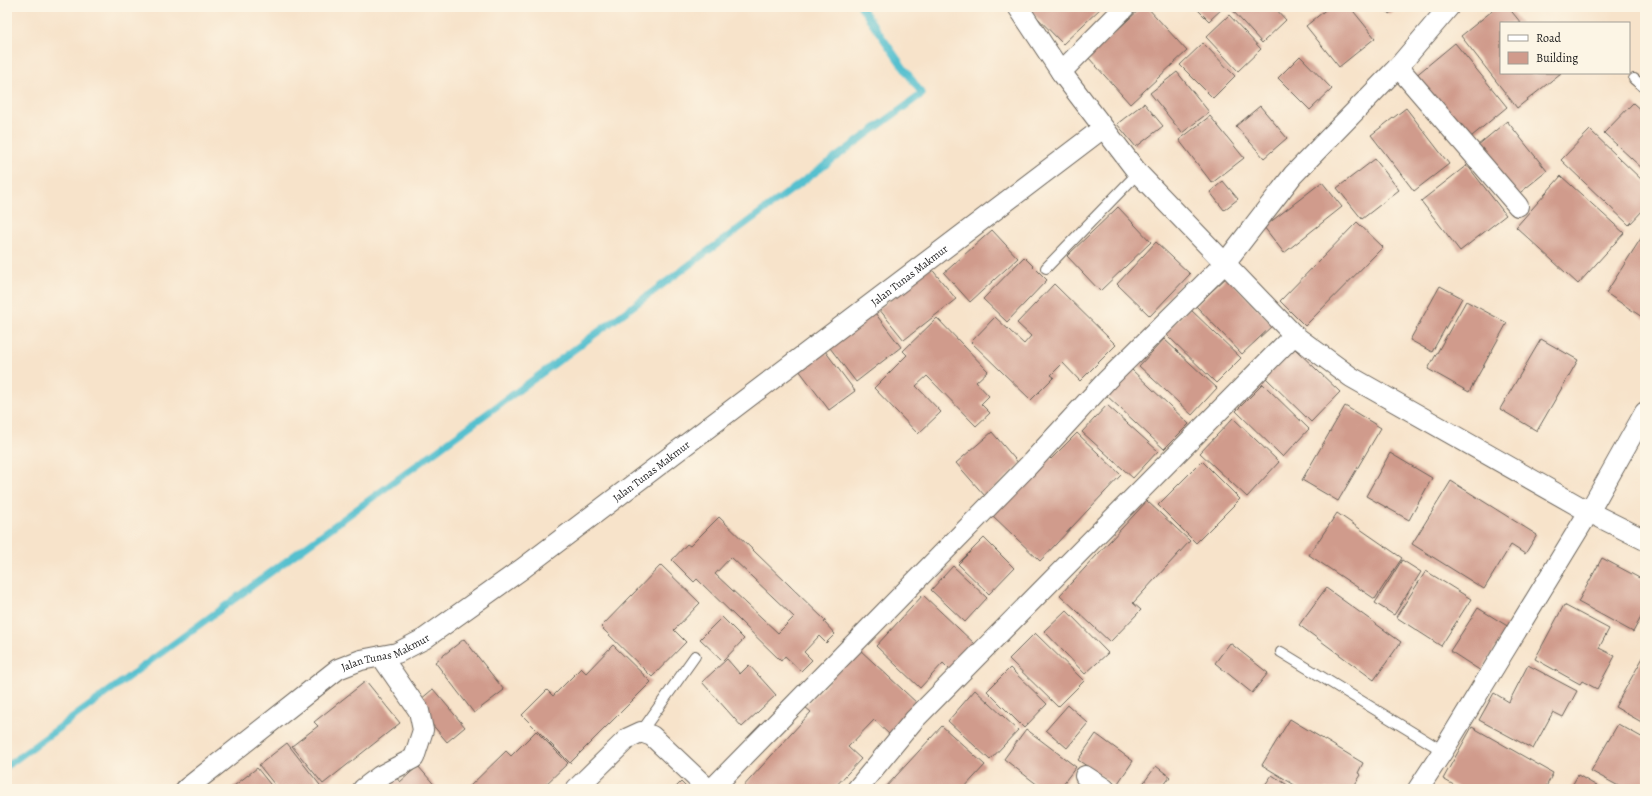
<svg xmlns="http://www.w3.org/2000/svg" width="1652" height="796" font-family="Alegreya,serif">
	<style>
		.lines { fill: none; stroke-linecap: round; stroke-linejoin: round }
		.stream { stroke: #54c0cf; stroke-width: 7 }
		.building { fill: #d09b8c; fill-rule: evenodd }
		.lane-casing { stroke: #696259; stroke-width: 12 }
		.street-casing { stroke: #696259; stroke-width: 22 }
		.lane { stroke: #fff; stroke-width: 10 }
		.street { stroke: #fff; stroke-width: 20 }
		.labels { text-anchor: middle; stroke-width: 4; stroke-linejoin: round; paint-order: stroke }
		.street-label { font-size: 11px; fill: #1c1c1c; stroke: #fcf5e5 }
	</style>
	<rect width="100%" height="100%" fill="#fcf5e5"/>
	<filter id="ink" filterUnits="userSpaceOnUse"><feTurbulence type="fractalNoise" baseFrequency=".025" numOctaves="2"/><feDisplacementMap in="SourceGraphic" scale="8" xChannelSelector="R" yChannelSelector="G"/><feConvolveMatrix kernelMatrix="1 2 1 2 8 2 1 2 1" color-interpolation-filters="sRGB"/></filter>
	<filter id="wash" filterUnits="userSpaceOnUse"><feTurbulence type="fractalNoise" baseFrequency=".012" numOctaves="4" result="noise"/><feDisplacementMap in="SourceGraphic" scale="16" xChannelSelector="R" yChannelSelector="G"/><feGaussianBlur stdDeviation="0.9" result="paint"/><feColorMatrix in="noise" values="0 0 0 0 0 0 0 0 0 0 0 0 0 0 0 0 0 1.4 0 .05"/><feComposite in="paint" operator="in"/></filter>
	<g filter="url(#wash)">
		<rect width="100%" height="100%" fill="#f7e3ca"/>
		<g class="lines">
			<path class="stream" d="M 7,766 L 922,94 L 861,7"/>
		</g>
		<g id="blocks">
			<g class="building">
				<path d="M 1027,7 L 1102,7 L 1063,44 Z"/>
				<path d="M 1142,7 L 1147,7 L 1187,51 L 1130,104 L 1088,57 Z"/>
				<path d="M 1195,7 L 1224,7 L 1209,21 Z"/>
				<path d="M 1237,7 L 1274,7 L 1286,20 L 1262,43 L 1233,11 Z"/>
				<path d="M 1329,7 L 1350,7 L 1375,38 L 1339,67 L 1306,26 Z"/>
				<path d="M 1384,7 L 1398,7 L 1389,14 Z"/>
				<path d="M 1497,7 L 1508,7 L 1521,23 L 1501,23 L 1501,73 L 1561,73 L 1517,108 L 1461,36 Z"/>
				<path d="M 1229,15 L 1261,49 L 1238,71 L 1206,37 Z"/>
				<path d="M 1203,43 L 1235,76 L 1213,98 L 1180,65 Z"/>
				<path d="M 1455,43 L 1507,107 L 1466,141 L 1414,77 Z"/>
				<path d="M 1300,56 L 1332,89 L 1310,110 L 1278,78 Z"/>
				<path d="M 1177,72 L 1209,112 L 1182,133 L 1150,93 Z"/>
				<path d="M 1144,103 L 1163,126 L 1136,147 L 1117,124 Z"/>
				<path d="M 1633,103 L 1645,114 L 1645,171 L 1604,133 Z"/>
				<path d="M 1260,106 L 1287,138 L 1264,158 L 1236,126 Z"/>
				<path d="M 1406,108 L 1449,164 L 1414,191 L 1371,135 Z"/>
				<path d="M 1210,116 L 1244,158 L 1212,183 L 1179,140 Z"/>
				<path d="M 1507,121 L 1547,171 L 1516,196 L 1477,146 Z"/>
				<path d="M 1590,130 L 1645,183 L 1645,208 L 1629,225 L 1561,160 Z"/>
				<path d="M 1375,159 L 1399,190 L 1362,219 L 1337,188 Z"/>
				<path d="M 1467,165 L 1506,215 L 1460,251 L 1421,201 Z"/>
				<path d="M 1561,176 L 1624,233 L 1578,284 L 1516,227 Z"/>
				<path d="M 1223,181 L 1238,199 L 1224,210 L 1210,192 Z"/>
				<path d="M 1322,182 L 1342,207 L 1284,253 L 1264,227 Z"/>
				<path d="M 1118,207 L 1151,242 L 1100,291 L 1067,256 Z"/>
				<path d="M 1357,222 L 1383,247 L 1305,326 L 1280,301 Z"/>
				<path d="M 992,230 L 1018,258 L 970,302 L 944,273 Z"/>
				<path d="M 1645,232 L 1645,319 L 1606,293 Z"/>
				<path d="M 1156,242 L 1190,274 L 1150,316 L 1117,284 Z"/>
				<path d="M 1024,257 L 1047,280 L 1007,322 L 983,299 Z"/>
				<path d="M 930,267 L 956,299 L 904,340 L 879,309 Z"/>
				<path d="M 1227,277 L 1273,325 L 1242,354 L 1196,306 Z"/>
				<path d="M 1054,284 L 1116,345 L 1080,381 L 1063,363 L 1051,375 L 1054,377 L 1031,400 L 971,342 L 995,317 L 1024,344 L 1031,336 L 1017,323 Z"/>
				<path d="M 1440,286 L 1462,298 L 1432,352 L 1410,340 Z"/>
				<path d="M 1466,301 L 1507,323 L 1469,392 L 1428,369 Z"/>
				<path d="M 1189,308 L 1241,358 L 1216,383 L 1165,333 Z"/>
				<path d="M 872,309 L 901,347 L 856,382 L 827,344 Z"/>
				<path d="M 937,318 L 988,371 L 976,382 L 989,396 L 981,404 L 990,413 L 976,426 L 927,376 L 916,386 L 941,412 L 918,434 L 874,388 L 907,355 L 903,351 Z"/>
				<path d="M 1164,339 L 1217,388 L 1192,415 L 1139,366 Z"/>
				<path d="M 1541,339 L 1578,360 L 1537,431 L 1500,409 Z"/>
				<path d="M 1294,348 L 1340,392 L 1311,422 L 1266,378 Z"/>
				<path d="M 825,351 L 855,391 L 829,410 L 799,370 Z"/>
				<path d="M 1131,369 L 1189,424 L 1164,449 L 1106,395 Z"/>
				<path d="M 1263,384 L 1309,429 L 1283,457 L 1236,411 Z"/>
				<path d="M 1107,405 L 1158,451 L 1133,478 L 1082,432 Z"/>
				<path d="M 1345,406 L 1381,428 L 1338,501 L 1302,480 Z"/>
				<path d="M 1233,418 L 1279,462 L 1247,497 L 1200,453 Z"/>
				<path d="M 992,432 L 1020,465 L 985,496 L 956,463 Z"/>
				<path d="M 1077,433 L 1121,475 L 1040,561 L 991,514 L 1047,455 L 1051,459 Z"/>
				<path d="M 1390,453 L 1432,478 L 1409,520 L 1366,496 Z"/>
				<path d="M 1202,461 L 1240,499 L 1196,543 L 1158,505 Z"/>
				<path d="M 1451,481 L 1537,535 L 1525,554 L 1511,545 L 1484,589 L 1412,544 Z"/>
				<path d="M 1147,501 L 1190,541 L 1133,603 L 1141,610 L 1110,642 L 1060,595 Z"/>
				<path d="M 1337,513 L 1402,558 L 1375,599 L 1309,555 Z"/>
				<path d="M 719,517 L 826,621 L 824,622 L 835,634 L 826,643 L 819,636 L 804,652 L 812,660 L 801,671 L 785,656 L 781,661 L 697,579 L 694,582 L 672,560 L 687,544 L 690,546 ZM 731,557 L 794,617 L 778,633 L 715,574 Z"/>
				<path d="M 984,538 L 1014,568 L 989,594 L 958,564 Z"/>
				<path d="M 1602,558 L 1645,581 L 1645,610 L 1633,632 L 1578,602 Z"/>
				<path d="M 1402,560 L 1421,572 L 1394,615 L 1375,603 Z"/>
				<path d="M 661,565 L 700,603 L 674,630 L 686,642 L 652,677 L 601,627 Z"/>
				<path d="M 953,566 L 987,598 L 965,622 L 931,590 Z"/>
				<path d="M 1426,571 L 1471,599 L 1441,646 L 1396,617 Z"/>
				<path d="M 1326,588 L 1401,642 L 1374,680 L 1299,625 Z"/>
				<path d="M 923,595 L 976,645 L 951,671 L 943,663 L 920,688 L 876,646 Z"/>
				<path d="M 1564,605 L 1609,629 L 1599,648 L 1615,656 L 1597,689 L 1582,681 L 1580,684 L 1535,659 Z"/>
				<path d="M 1478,608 L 1509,627 L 1481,671 L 1450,651 Z"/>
				<path d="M 1066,610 L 1108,653 L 1085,674 L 1044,631 Z"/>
				<path d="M 722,617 L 744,639 L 723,661 L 700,639 Z"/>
				<path d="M 1035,633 L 1084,681 L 1058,707 L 1009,659 Z"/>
				<path d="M 464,639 L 504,690 L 474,713 L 435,662 Z"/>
				<path d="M 1230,643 L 1268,673 L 1252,693 L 1215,663 Z"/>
				<path d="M 613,645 L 651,682 L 570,763 L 522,715 L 547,690 L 553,696 L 581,668 L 586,673 Z"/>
				<path d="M 859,649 L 918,704 L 890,735 L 874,720 L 848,747 L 861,759 L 833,789 L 741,789 L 811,712 L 805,707 Z"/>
				<path d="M 1645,654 L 1645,724 L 1615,707 Z"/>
				<path d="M 727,659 L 740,674 L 749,665 L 776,695 L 742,727 L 702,682 Z"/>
				<path d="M 1528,665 L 1577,691 L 1563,717 L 1553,712 L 1533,749 L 1479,720 L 1494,693 L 1509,702 Z"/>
				<path d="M 1010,668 L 1047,704 L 1024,728 L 987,691 Z"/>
				<path d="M 366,681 L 400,723 L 323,784 L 292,746 L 318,726 L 314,722 Z"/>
				<path d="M 433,689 L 465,727 L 447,742 L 425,716 L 430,713 L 420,700 Z"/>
				<path d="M 975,690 L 1018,730 L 990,760 L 948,721 Z"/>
				<path d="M 1068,705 L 1088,723 L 1067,748 L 1046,730 Z"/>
				<path d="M 1290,719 L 1363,763 L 1358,773 L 1361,775 L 1352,789 L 1301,789 L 1262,765 Z"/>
				<path d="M 1618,724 L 1645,739 L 1645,789 L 1624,789 L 1591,771 Z"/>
				<path d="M 942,726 L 985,765 L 963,789 L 884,789 Z"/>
				<path d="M 1472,727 L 1553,773 L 1545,789 L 1461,789 L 1443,779 Z"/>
				<path d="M 1026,729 L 1076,767 L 1059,789 L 1043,789 L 1004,759 Z"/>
				<path d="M 536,731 L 568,763 L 541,789 L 467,789 L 506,751 L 511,756 Z"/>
				<path d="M 1096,734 L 1133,761 L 1116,786 L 1078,760 Z"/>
				<path d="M 287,743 L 323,789 L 278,789 L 259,765 Z"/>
				<path d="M 418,766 L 438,789 L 379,789 L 395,776 L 400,782 Z"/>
				<path d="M 1156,766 L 1170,777 L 1161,789 L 1139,789 Z"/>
				<path d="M 257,768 L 274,789 L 230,789 Z"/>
				<path d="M 1272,775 L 1289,786 L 1287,789 L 1262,789 Z"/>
				<path d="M 1578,775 L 1602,789 L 1570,789 Z"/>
				<path d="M 681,782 L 688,789 L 674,789 Z"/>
			</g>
		</g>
	</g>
	<g filter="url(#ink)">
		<use href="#blocks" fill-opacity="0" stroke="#696259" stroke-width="1"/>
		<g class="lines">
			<g class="lane-casing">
				<g id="lane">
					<path d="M 1634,79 L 1645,88"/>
					<path d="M 1046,268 L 1138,173"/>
					<path d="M 1281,652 L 1443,751"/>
					<path d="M 641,732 L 695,656"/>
				</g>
			</g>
			<g class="street-casing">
				<g id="street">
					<path d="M 1018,7 L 1061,72 L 1138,173 L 1294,335 L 1351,377 L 1589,512 L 1645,540"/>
					<path d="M 1398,67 L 1518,206"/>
					<path d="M 1061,72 L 1125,7"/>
					<path d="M 1085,776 L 1105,789"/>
					<path id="s1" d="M 186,789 L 338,669 L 361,660 L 397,653 L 424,639 L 522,569 L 1103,128"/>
					<path d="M 363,789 L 380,776 L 414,758 L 423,730 L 419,711 L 381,656"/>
					<path d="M 576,789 L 628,738 L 641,732 L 652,736 L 708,789"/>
					<path d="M 712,789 L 1028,466 L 1107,380 L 1225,263 L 1293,175 L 1398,67 L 1449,7"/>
					<path d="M 857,789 L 914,720 L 1294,335"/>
					<path d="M 1418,789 L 1443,751 L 1589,512 L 1645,412"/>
				</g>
			</g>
			<use href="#lane" class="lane"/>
			<use href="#street" class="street"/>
		</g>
	</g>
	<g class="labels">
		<g class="street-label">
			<text dy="4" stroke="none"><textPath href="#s1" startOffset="892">Jalan Tunas Makmur</textPath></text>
			<text dy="4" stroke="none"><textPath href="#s1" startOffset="568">Jalan Tunas Makmur</textPath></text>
			<text dy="4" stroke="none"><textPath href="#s1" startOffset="244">Jalan Tunas Makmur</textPath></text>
		</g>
	</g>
	<rect width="1652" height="796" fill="none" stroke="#fcf5e5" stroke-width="24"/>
	<rect x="1500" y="22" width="130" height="52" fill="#fcf5e5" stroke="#a29e95"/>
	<rect x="1508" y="35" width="20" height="6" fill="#ffffff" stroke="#a29e95"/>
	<text x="1536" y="42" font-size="12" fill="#1c1c1c">Road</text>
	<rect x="1508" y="52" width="20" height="12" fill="#d09b8c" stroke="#a29e95"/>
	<text x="1536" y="62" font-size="12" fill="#1c1c1c">Building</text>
</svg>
